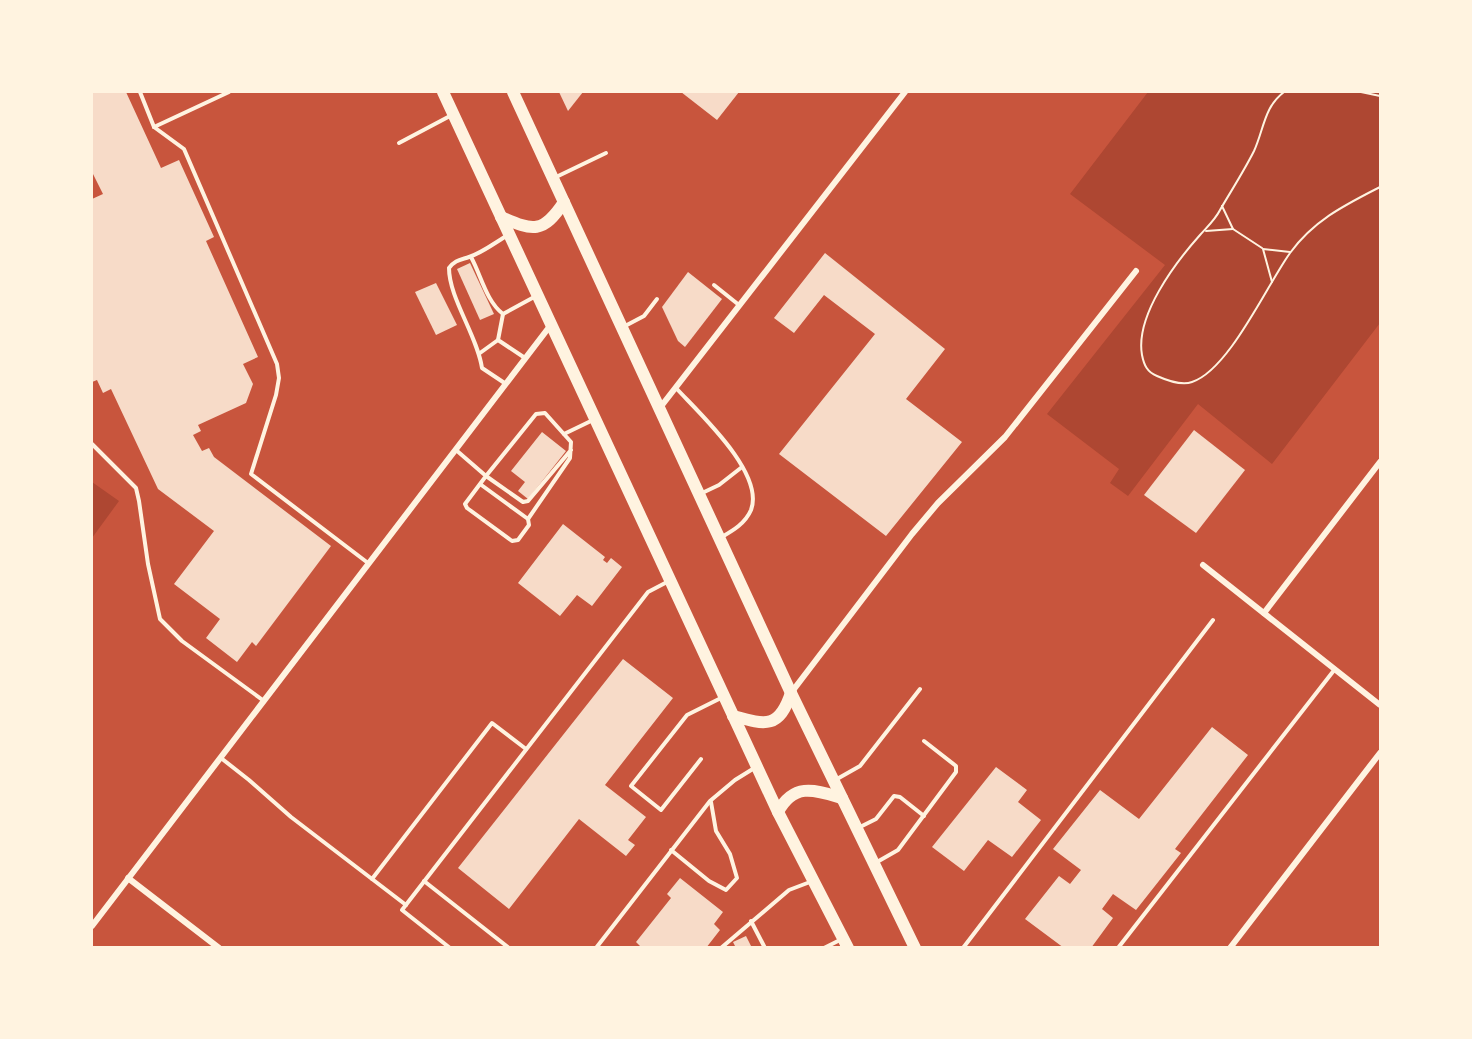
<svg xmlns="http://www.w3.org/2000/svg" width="1472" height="1039" font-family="Signika,sans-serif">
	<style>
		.green { fill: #ae4732 }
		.building { fill: #f7dbc8 }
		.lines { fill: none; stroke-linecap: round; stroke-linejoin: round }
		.path { stroke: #fff3e0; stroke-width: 2 }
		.service { stroke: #fff3e0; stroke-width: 4 }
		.minor { stroke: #fff3e0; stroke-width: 6 }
		.primary { stroke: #fff3e0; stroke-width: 12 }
	</style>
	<rect width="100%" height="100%" fill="#c8553d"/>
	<g class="green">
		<path d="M 1148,92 L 1380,92 L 1380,323 L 1272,464 L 1198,404 L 1128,496 L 1110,483 L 1119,469 L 1047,414 L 1165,265 L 1070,194 Z"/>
		<path d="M 92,482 L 119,501 L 92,538 Z"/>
	</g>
	<g class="building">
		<path d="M 92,92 L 126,92 L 161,168 L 179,160 L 214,237 L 206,241 L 258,357 L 243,364 L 253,384 L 246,403 L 198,425 L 201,431 L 193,435 L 202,451 L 209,448 L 214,457 L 331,546 L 256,646 L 252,642 L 237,662 L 206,638 L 220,619 L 174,584 L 214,531 L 158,489 L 111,389 L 103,393 L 97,380 L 92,382 L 92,199 L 103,194 L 92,172 Z"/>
		<path d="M 559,92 L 583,92 L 568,111 Z"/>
		<path d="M 681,92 L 739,92 L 717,120 Z"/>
		<path d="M 825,253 L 945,349 L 906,399 L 962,442 L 886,536 L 779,454 L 875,334 L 824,295 L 794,333 L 774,318 Z"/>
		<path d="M 470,263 L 494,314 L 480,320 L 457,269 Z"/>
		<path d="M 688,272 L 722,299 L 685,347 L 678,341 L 662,307 Z"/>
		<path d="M 436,283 L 457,325 L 436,335 L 415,292 Z"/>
		<path d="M 1194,430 L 1245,470 L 1196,533 L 1144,495 Z"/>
		<path d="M 542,432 L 566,451 L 528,499 L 518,491 L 525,482 L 511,471 Z"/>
		<path d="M 563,524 L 605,557 L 603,560 L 607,563 L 611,558 L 622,567 L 592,606 L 577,595 L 560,616 L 518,583 Z"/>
		<path d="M 623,659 L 673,698 L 605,785 L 646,817 L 628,840 L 635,845 L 626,856 L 579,819 L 509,909 L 458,868 Z"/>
		<path d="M 1212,727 L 1248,755 L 1175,849 L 1181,853 L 1136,910 L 1113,894 L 1102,909 L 1113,918 L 1091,948 L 1064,948 L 1025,919 L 1059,876 L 1070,884 L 1081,870 L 1053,849 L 1100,790 L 1139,819 Z"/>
		<path d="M 996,767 L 1027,790 L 1018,802 L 1041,820 L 1012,857 L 988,840 L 964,871 L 932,847 Z"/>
		<path d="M 680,878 L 723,912 L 714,924 L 720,930 L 706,948 L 638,948 L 640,946 L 636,942 L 671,898 L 667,894 Z"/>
		<path d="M 746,936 L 752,948 L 736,948 L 733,942 Z"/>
	</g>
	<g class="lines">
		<g class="path">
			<path d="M 1284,92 C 1264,107 1264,129 1254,151 C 1244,171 1231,191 1220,210 C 1215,220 1207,227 1200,235 C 1175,263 1135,316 1142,355 C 1144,365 1147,372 1157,376 C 1166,380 1182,386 1192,382 C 1229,370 1267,285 1290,253 C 1314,220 1345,205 1380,187"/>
			<path d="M 1361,92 L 1380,96"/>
			<path d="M 1222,206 L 1233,229 L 1262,248"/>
			<path d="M 1206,231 L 1233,229"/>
			<path d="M 1272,282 L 1263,249 L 1290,252"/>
		</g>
		<g class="service">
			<path d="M 140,92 L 154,127"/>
			<path d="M 154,127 L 184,149 L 277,364 L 279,378 L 276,395 L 251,474 L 368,563"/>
			<path d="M 154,127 L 229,92"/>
			<path d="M 399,143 L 450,116"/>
			<path d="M 554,178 L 606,153"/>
			<path d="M 471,257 C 481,275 486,301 503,314 L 536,296"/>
			<path d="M 714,285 L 739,305"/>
			<path d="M 503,314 L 498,340 L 525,358"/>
			<path d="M 625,326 L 644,316 L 657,299"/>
			<path d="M 480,353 L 498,340"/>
			<path d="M 506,384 L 482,368 C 477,335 449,298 449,268 C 455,260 460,260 469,257 C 482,253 496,242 508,235"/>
			<path d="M 676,388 C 699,413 765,473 751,510 C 745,524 732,531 720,538"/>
			<path d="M 564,434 L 593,420"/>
			<path d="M 92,444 L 136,488 L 139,501 L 148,564 L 160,619 L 182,641 L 264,701"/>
			<path d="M 456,450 L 486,476 L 465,504 L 467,508 L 512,541 L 518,540 L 529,525 L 528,519 L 480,484"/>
			<path d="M 700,494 L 719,485 L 742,467"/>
			<path d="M 528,519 L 570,458 L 571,442 L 545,413 L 536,414 L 486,476 L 523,502 L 528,501 L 571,450"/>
			<path d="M 221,758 L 249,780 L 291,817 L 406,905"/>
			<path d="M 701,759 L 661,810 L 631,786 L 687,715 L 723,697"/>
			<path d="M 837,779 L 860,766 L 920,689"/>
			<path d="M 860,827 L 876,819 L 894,796 L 900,797 L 924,816"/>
			<path d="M 671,850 L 709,881 L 726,890 L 737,878 L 730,854 L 716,831 L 711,802"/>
			<path d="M 877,862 L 898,850 L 956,772 L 956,766 L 924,741"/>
			<path d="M 372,879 L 492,723 L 526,749"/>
			<path d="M 424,881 L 509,948"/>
			<path d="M 751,921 L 765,948"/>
			<path d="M 450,948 L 402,910 L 648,592 L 669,581"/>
			<path d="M 596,948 L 710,801 L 735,780 L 756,767"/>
			<path d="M 721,948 L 789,890 L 810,882"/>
			<path d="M 824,948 L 840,940"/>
			<path d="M 963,948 L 1213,620"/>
			<path d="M 1118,948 L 1335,669"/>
		</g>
		<g class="minor">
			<path d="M 659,409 L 905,92"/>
			<path d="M 1203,565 L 1380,705"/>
			<path d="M 1264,613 L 1380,462"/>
			<path d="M 791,693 L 912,534 L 938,503 L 1005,437 L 1136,271"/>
			<path d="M 128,878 L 219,948"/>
			<path d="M 92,926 L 550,326"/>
			<path d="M 1230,948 L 1380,753"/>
		</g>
		<g class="primary">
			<path d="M 443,92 L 778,812 L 848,948"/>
			<path d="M 513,92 L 791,693 L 915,948"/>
			<path d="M 501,217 C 533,231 543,234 564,202"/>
			<path d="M 733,716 C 766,725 779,729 791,693"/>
			<path d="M 778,812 C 794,782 815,790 842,798"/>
		</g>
	</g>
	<rect width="1472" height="1039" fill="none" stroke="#fff3e0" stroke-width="186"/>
</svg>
